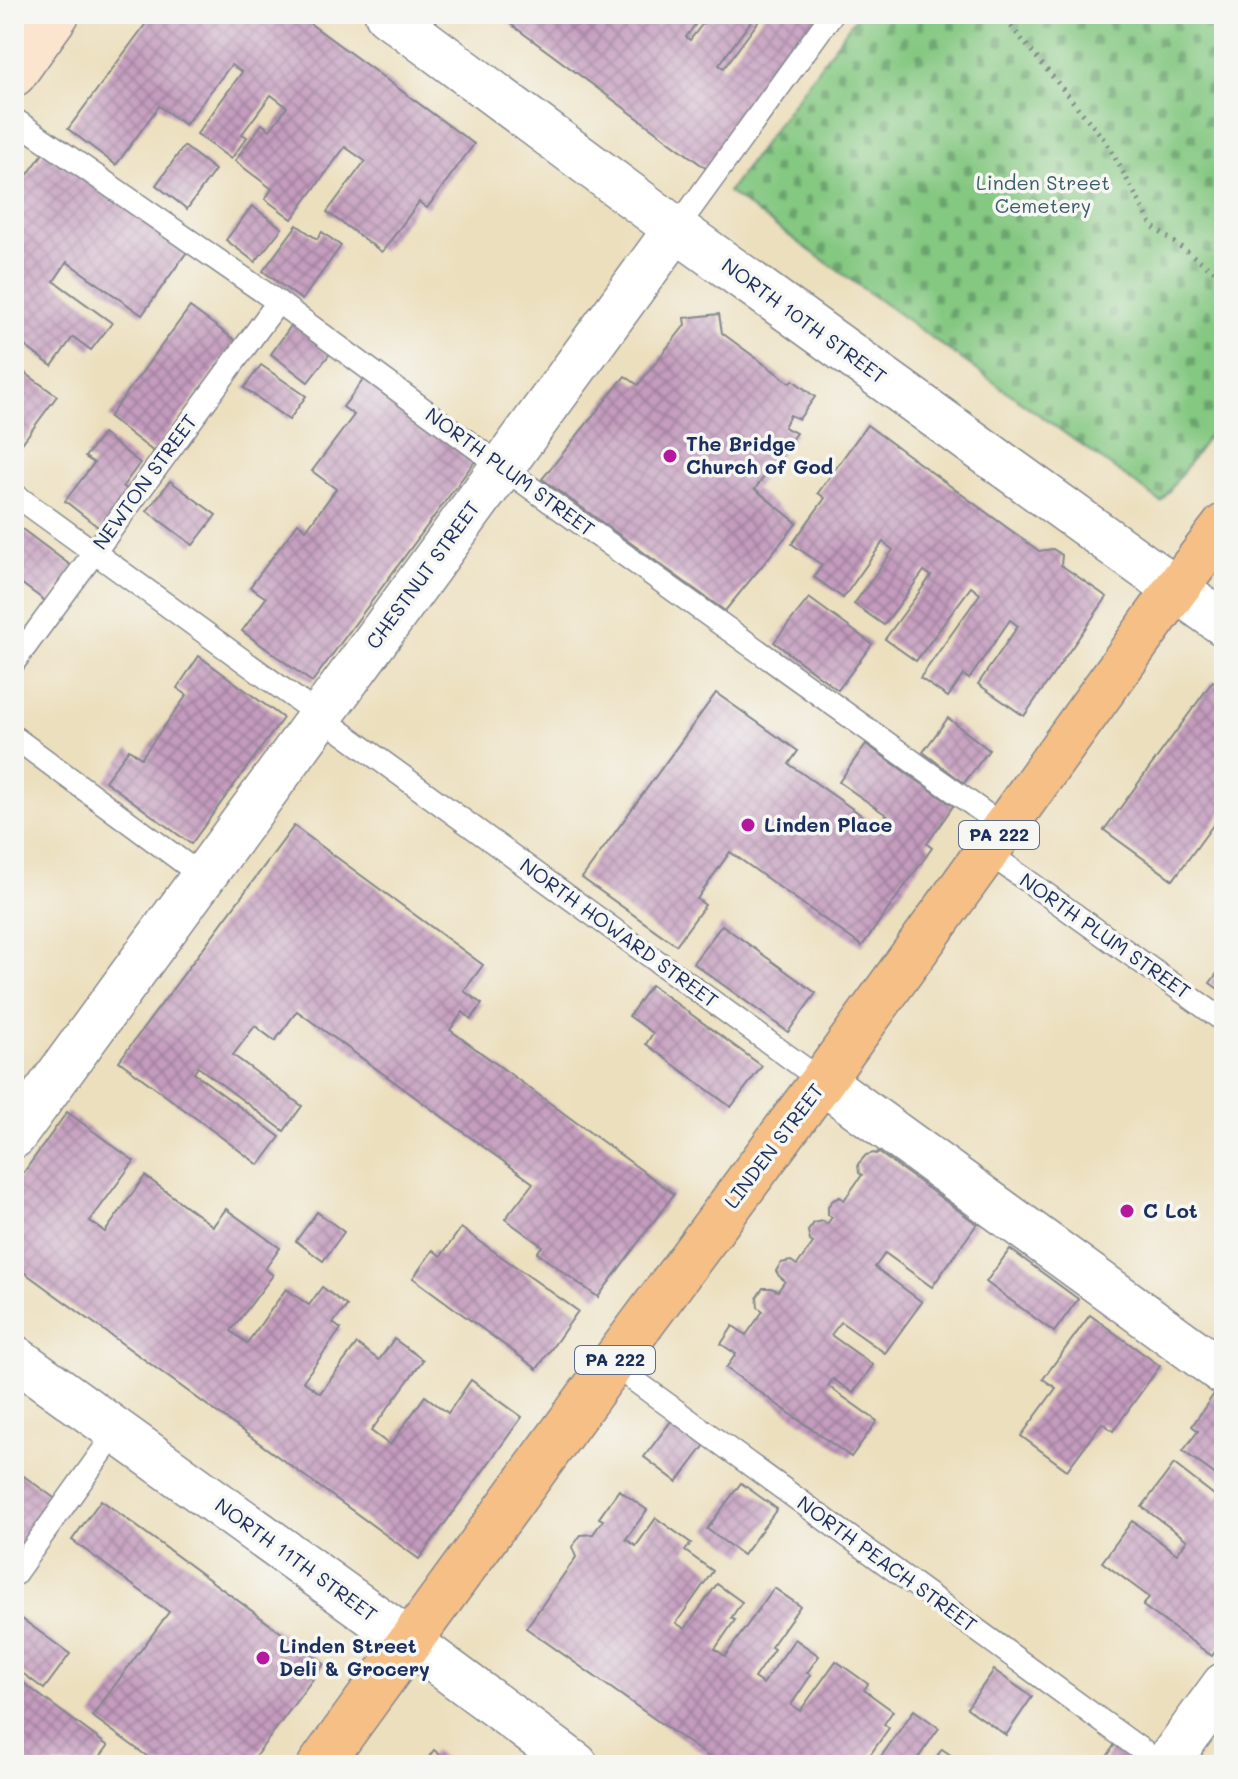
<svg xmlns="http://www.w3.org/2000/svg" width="1238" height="1779" font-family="Mali,sans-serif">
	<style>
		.cemetery { fill: url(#cemetery-stones); stroke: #507c70; stroke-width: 2 }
		.building { fill: url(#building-cross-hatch) }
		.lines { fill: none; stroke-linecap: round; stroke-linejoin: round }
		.lane-casing { stroke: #84878e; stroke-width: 25 }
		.street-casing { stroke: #84878e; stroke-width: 47 }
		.secondary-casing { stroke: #84878e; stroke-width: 47 }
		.primary-casing { stroke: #84878e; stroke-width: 47 }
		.path { stroke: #84878e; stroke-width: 5; stroke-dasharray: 2 6; stroke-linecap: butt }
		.lane { stroke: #fff; stroke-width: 22 }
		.street { stroke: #fff; stroke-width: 44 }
		.secondary { stroke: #fbe5cf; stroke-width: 44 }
		.primary { stroke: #f5bf86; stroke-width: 44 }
		.poi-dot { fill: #b5179e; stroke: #f6f6f2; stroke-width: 3 }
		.labels { text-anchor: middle; stroke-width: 7; stroke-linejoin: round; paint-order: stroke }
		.shield { fill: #f6f6f2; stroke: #5d6b8a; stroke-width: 2 }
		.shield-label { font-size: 18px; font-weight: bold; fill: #1b2f5e }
		.park-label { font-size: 20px; fill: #3a5d68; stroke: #f6f6f2 }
		.street-label { font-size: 20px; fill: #1b2f5e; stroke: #f6f6f2 }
		.poi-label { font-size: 20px; font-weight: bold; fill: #1b2f5e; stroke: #f6f6f2; text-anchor: start }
	</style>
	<defs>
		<pattern id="cemetery-stones" width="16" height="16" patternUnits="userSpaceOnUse" patternTransform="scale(2)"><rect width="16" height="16" fill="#84c881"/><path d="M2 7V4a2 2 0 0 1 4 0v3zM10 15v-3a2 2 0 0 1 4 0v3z" fill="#6ba36d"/></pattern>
		<pattern id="building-cross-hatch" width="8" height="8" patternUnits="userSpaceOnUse" patternTransform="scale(2)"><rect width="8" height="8" fill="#c59cbe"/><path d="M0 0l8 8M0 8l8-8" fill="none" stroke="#9f809e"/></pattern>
	</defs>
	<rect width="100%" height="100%" fill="#f6f6f2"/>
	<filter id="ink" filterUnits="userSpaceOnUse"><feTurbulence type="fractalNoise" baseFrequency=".0125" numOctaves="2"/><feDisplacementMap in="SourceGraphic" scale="16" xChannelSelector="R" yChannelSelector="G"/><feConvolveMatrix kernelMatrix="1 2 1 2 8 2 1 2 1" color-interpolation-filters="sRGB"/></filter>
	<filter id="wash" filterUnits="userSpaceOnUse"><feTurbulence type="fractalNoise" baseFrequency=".006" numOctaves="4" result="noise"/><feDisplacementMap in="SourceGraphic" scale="32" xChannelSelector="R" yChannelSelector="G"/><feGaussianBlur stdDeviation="1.8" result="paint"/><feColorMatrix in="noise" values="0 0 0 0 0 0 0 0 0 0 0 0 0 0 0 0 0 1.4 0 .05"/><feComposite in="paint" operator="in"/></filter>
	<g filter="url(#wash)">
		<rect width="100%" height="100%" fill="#ecdfbd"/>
		<path class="cemetery" d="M 858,14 L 1224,14 L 1224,415 L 1161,502 L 728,192 Z"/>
		<g id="blocks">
			<g class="building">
				<path d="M 153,14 L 297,14 L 474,144 L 427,208 L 419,202 L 382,252 L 327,212 L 365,161 L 345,147 L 292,219 L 265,199 L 272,189 L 235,161 L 262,124 L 270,130 L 287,107 L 271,95 L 242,134 L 247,137 L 231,159 L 197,134 L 242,72 L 231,65 L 185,125 L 159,106 L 116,165 L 68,129 Z"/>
				<path d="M 497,14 L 644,14 L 642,17 L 648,22 L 654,14 L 703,14 L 686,37 L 690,40 L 710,14 L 750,14 L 754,17 L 719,65 L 724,68 L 764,14 L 826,14 L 711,172 Z"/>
				<path d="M 184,146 L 215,170 L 187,209 L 156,185 Z"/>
				<path d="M 48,147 L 189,249 L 142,315 L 67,262 L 54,281 L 112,323 L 91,350 L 73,337 L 52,366 L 14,338 L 14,193 Z"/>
				<path d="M 252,206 L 282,228 L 255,262 L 226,240 Z"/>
				<path d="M 297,225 L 317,239 L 322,232 L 341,246 L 302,300 L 263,271 Z"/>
				<path d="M 190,307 L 236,341 L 154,452 L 109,417 Z"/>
				<path d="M 719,314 L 722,333 L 790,383 L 793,380 L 815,397 L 799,419 L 790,415 L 784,427 L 796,433 L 755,489 L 797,523 L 725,611 L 542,479 L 625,376 L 638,385 L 685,325 L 684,318 Z"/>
				<path d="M 293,323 L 332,351 L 308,382 L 271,354 Z"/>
				<path d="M 14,365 L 57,396 L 14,454 Z"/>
				<path d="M 261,365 L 306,396 L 289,420 L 244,388 Z"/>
				<path d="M 367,375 L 478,457 L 312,682 L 242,631 L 266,598 L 250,587 L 298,523 L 306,530 L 336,489 L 312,471 L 354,415 L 343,407 Z"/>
				<path d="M 867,425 L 1039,551 L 1053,549 L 1062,555 L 1061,565 L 1107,597 L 1024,716 L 978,684 L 1018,626 L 1010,620 L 969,679 L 963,675 L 948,697 L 920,678 L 980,594 L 971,587 L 916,661 L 885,639 L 931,576 L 924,571 L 884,625 L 854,604 L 893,550 L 883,542 L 843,598 L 814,577 L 822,565 L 792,544 L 825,498 L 818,493 Z"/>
				<path d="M 103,434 L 140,463 L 123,486 L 130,492 L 102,530 L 65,501 L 94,463 L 85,457 Z"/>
				<path d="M 170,481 L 216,515 L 193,545 L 147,511 Z"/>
				<path d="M 14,523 L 74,568 L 48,603 L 14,578 Z"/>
				<path d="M 809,598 L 872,644 L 838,690 L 774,642 Z"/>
				<path d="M 199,656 L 283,718 L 191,844 L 105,781 L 129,749 L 141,758 L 187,695 L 177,688 Z"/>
				<path d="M 1213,681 L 1224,689 L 1224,810 L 1173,880 L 1104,830 Z"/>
				<path d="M 716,693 L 798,751 L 789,764 L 884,831 L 892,819 L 839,782 L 866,744 L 953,806 L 927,844 L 932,848 L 862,946 L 730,852 L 697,899 L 705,905 L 676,945 L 582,878 Z"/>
				<path d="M 948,718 L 989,750 L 964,783 L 923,752 Z"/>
				<path d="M 294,826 L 483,965 L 464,991 L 482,1004 L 471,1019 L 463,1012 L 450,1030 L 674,1194 L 598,1297 L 537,1253 L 542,1246 L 505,1219 L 533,1183 L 297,1011 L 275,1041 L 255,1026 L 233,1055 L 302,1106 L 284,1131 L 198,1067 L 194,1073 L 280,1137 L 259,1165 L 119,1061 Z"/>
				<path d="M 722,925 L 816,993 L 788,1032 L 693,963 Z"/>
				<path d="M 1224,964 L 1224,993 L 1210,983 Z"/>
				<path d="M 651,985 L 762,1066 L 731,1107 L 646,1044 L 653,1033 L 629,1016 Z"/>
				<path d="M 67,1112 L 134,1161 L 90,1221 L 105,1232 L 145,1176 L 213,1226 L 226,1209 L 280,1248 L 265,1269 L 273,1275 L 231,1331 L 247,1343 L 286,1289 L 309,1305 L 322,1287 L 347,1306 L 333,1323 L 341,1329 L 303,1381 L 320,1393 L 357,1344 L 379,1360 L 394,1339 L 423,1360 L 371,1431 L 390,1445 L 425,1396 L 448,1413 L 471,1380 L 522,1417 L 419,1559 L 14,1265 L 14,1186 Z"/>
				<path d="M 878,1152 L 977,1224 L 932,1287 L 885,1253 L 881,1259 L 875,1267 L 922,1302 L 885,1353 L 841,1322 L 831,1335 L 873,1365 L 853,1393 L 833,1379 L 828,1386 L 877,1421 L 851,1457 L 726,1368 L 736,1354 L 721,1344 L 733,1326 L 746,1335 L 763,1311 L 758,1307 L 757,1297 L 763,1288 L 771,1288 L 778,1291 L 785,1281 L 779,1276 L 776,1271 L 781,1263 L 791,1261 L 797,1265 L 813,1243 L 810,1241 L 808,1231 L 814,1223 L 823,1221 L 827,1224 L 832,1217 L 828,1215 L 828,1206 L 833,1200 L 840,1197 L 844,1200 L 862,1175 L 859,1173 L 858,1164 L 866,1155 L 874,1153 L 876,1154 Z"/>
				<path d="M 317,1212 L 344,1232 L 323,1261 L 296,1241 Z"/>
				<path d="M 461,1228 L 578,1311 L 537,1369 L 413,1278 L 433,1250 L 441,1256 Z"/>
				<path d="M 1010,1249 L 1078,1299 L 1054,1332 L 986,1282 Z"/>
				<path d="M 1090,1315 L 1160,1366 L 1113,1431 L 1102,1423 L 1067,1470 L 1021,1436 L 1056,1388 L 1043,1379 Z"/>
				<path d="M 1214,1394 L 1224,1401 L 1224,1481 L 1183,1451 L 1198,1431 L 1192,1426 Z"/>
				<path d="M 672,1420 L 705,1445 L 677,1482 L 644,1457 Z"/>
				<path d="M 1174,1464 L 1218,1498 L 1224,1490 L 1224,1639 L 1212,1656 L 1143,1606 L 1149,1597 L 1102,1562 L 1132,1521 L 1177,1554 L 1187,1540 L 1142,1507 Z"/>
				<path d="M 14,1469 L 68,1508 L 14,1581 Z"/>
				<path d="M 741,1483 L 777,1509 L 743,1555 L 707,1529 Z"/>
				<path d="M 619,1490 L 647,1510 L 626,1539 L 636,1546 L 656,1518 L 691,1543 L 685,1551 L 713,1571 L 676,1623 L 685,1629 L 717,1584 L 742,1602 L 731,1618 L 735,1620 L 715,1649 L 725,1656 L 774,1588 L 800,1606 L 771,1647 L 774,1649 L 754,1678 L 763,1684 L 795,1639 L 819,1656 L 807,1673 L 811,1675 L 791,1705 L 800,1711 L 836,1661 L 868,1684 L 864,1690 L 893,1711 L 884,1724 L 889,1728 L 863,1765 L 720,1765 L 526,1628 L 576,1557 L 572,1547 L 581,1535 L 593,1534 L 603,1520 L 599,1518 Z"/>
				<path d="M 101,1500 L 324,1664 L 249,1765 L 152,1765 L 155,1762 L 92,1716 L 169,1612 L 72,1540 Z"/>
				<path d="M 18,1616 L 70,1654 L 44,1689 L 14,1667 L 14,1622 Z"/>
				<path d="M 994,1670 L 1032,1697 L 1006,1735 L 967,1708 Z"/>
				<path d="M 14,1676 L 108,1746 L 94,1765 L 14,1765 Z"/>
				<path d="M 914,1710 L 939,1728 L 916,1761 L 922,1765 L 875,1765 Z"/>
				<path d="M 1115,1744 L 1146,1765 L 1102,1765 Z"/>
				<path d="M 942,1749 L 965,1765 L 931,1765 Z"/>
				<path d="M 434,1750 L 453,1765 L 423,1765 Z"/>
			</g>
		</g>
	</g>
	<g filter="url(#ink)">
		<use href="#blocks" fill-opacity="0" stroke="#84878e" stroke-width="2"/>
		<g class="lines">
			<g class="lane-casing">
				<g id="lane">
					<path d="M 14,119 L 278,302 L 502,467 L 1004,827"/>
					<path d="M 676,229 L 832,14"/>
					<path d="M 14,494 L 822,1081"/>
					<path d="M 14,662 L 278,302"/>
					<path d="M 14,737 L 203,877"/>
					<path d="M 987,852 L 1224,1021"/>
					<path d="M 612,1364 L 1162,1765"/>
					<path d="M 14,1575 L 117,1431"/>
				</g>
			</g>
			<g class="street-casing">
				<g id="street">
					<path d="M 387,14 L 676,229 L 1224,624"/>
					<path d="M 822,1081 L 1224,1373"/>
					<path d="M 14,1136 L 676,229"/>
					<path d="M 14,1357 L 410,1642 L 576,1765"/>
					<path d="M 1166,1765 L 1224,1685"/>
				</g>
			</g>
			<g class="secondary-casing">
				<path id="secondary" d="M 14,74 L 57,14"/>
			</g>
			<g class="primary-casing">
				<path id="primary" d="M 320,1765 L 612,1364 L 822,1081 L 1176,589 L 1224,526"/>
			</g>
			<path class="path" d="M 1001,14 L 1107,143 L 1153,227 L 1224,278"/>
			<use href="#lane" class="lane"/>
			<use href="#street" class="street"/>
			<use href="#secondary" class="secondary"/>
			<use href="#primary" class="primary"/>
		</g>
	</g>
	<g class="poi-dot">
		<circle cx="670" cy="456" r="8"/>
		<circle cx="748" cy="825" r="8"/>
		<circle cx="1127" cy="1211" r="8"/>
		<circle cx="263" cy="1658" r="8"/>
	</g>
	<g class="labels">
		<g class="shield">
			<rect x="959" y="821" width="80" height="28" rx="6"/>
			<rect x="575" y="1346" width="80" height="28" rx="6"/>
		</g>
		<g class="shield-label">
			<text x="999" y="841">PA 222</text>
			<text x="615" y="1366">PA 222</text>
		</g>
		<g class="park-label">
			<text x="1043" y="190">Linden Street<tspan x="1043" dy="23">Cemetery</tspan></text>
		</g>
		<g class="street-label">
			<text transform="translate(804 321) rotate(36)" y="7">NORTH 10TH STREET</text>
			<text transform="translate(510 472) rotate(36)" y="7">NORTH PLUM STREET</text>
			<text transform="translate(145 482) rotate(-54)" y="7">NEWTON STREET</text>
			<text transform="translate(423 575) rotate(-54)" y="7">CHESTNUT STREET</text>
			<text transform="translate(619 933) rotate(36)" y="7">NORTH HOWARD STREET</text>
			<text transform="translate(1105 936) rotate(35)" y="7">NORTH PLUM STREET</text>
			<text transform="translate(774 1146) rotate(-53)" y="7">LINDEN STREET</text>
			<text transform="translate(296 1560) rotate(36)" y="7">NORTH 11TH STREET</text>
			<text transform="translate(887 1564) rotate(36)" y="7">NORTH PEACH STREET</text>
		</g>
		<g class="poi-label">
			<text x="686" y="451">The Bridge<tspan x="686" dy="23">Church of God</tspan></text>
			<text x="764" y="832">Linden Place</text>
			<text x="1143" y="1218">C Lot</text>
			<text x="279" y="1653">Linden Street<tspan x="279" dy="23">Deli &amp; Grocery</tspan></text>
		</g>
	</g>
	<rect width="1238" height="1779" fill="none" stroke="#f6f6f2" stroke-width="48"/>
</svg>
